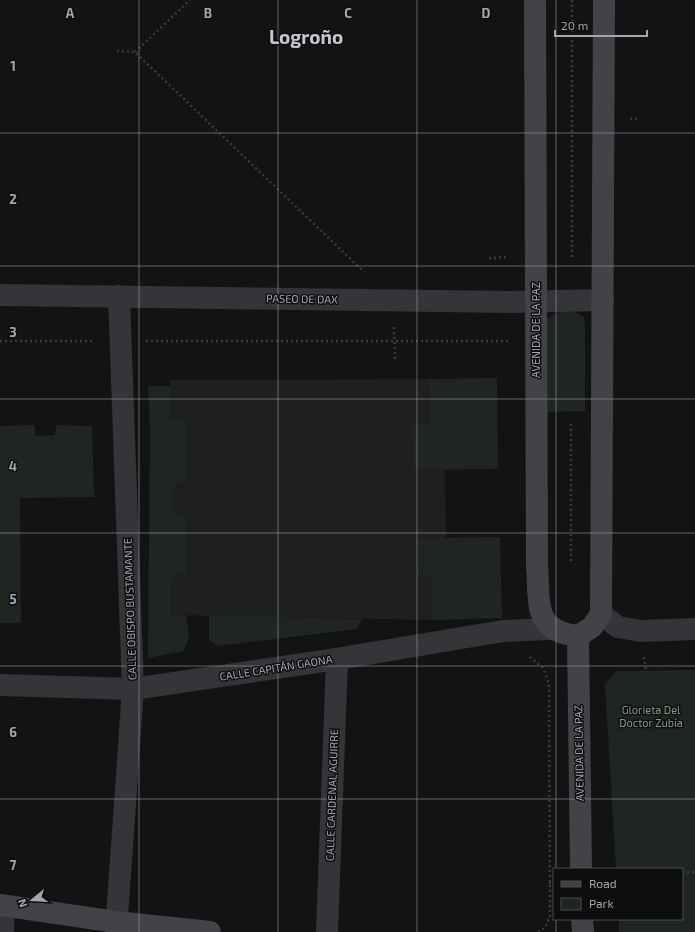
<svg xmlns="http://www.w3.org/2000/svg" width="695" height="932" font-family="'Exo 2',sans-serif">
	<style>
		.built { fill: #1f1f21 }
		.green { fill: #1f2621 }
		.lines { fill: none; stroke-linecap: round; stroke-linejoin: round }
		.path { stroke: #3a3a40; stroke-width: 2.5; stroke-dasharray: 2 3; stroke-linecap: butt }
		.minor { stroke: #343439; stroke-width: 22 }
		.secondary { stroke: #424249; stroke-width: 22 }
		.grid { fill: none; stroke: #a5a6b4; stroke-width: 1; stroke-opacity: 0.55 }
		.labels { text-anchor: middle; stroke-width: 3; stroke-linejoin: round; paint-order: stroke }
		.street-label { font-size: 11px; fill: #a5a6b4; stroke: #0e0e0f }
		.park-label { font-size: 11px; fill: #7d9d86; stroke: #0e0e0f }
		.town-label { font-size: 19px; font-weight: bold; fill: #c6c6d0; stroke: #0e0e0f }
		.grid-label { font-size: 13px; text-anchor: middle; font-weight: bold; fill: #a5a6b4; stroke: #0e0e0f; stroke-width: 3; stroke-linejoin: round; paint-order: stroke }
	</style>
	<rect width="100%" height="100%" fill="#131314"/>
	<path class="built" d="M 429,379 L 430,423 L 412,424 L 413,470 L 445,470 L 446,538 L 416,539 L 431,577 L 432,620 L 171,615 L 172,575 L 186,576 L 186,516 L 179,513 L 174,508 L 171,501 L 171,494 L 179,482 L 186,420 L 171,421 L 170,380 Z"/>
	<g class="green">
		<path d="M 562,310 L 575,312 L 584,317 L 585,326 L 585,411 L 545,412 L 544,325 L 548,318 Z"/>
		<path d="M 497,378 L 498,469 L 413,470 L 412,424 L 430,423 L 429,379 Z"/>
		<path d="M 148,386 L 170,386 L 171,420 L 186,420 L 186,479 L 179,482 L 171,494 C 171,505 175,512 186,516 L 186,576 L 172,575 L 171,614 L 186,615 L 189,636 L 184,651 L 148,658 L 150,429 Z"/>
		<path d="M 35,425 L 35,436 L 55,435 L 56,425 L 92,426 L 94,497 L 20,498 L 21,623 L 0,623 L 0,426 Z"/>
		<path d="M 500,537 L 502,618 L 432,620 L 431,577 L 417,577 L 416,538 Z"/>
		<path d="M 209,615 L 362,619 L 357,629 L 218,646 L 209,640 Z"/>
		<path d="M 695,670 L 695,932 L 619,932 L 619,919 L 682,919 L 682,869 L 616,869 L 605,685 L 616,671 Z"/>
	</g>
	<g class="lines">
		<g class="path">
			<path d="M 572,0 L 572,257"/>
			<path d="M 117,51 L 135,52 L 364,272"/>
			<path d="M 135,52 L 190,0"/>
			<path d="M 630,119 L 638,119"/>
			<path d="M 489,258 L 508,257"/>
			<path d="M 394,327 L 395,362"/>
			<path d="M 0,341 L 93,341"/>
			<path d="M 146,341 L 509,341"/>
			<path d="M 571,424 L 571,564"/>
			<path d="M 530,657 L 543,668 L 549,684 L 550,916 L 545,928 L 538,932"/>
			<path d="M 644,657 L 646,670"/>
			<path d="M 682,873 L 695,872"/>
			<path d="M 549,883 L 554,883"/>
		</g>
		<g class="minor">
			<path d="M 0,295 L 510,302 L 603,300"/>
			<path d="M 601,614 L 618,627 L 641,631 L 695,629"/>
			<path d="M 0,685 L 133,689 L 337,659 L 503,631 L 551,629"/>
			<path d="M 3,932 L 4,906"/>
			<path d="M 116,932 L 133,689 L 119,296"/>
			<path d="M 327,932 L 337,659"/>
		</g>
		<g class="secondary">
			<path d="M 535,0 L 537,566 C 540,602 532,631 578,636 L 592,627 L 601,614 L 604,0"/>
			<path d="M 578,636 L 581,869"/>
			<path d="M 0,905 L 116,922 L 210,932"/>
			<path d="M 582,919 L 583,932"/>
		</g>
	</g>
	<path class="grid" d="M 139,0 L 139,932M 278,0 L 278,932M 417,0 L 417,932M 556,0 L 556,869M 0,133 L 695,133M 0,266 L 695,266M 0,399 L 695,399M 0,533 L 695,533M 0,666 L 695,666M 0,799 L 695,799M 556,919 L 556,932"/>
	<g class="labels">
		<g class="street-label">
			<text transform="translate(302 299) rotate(1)" y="4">PASEO DE DAX</text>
			<text transform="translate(536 330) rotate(-90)" y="4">AVENIDA DE LA PAZ</text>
			<text transform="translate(130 609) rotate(-92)" y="4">CALLE OBISPO BUSTAMANTE</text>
			<text transform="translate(276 668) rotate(-9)" y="4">CALLE CAPITÁN GAONA</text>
			<text transform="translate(579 753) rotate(-91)" y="4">AVENIDA DE LA PAZ</text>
			<text transform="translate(332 795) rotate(-88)" y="4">CALLE CARDENAL AGUIRRE</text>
		</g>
		<g class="park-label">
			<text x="651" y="714">Glorieta Del<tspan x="651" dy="13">Doctor Zubía</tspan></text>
		</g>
		<g class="town-label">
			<text x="306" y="44">Logroño</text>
		</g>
	</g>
	<g class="grid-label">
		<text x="70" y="18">A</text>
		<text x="208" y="18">B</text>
		<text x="348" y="18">C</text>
		<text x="486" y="18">D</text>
		<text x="13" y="71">1</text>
		<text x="13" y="204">2</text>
		<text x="13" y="337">3</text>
		<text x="13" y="471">4</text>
		<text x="13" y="604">5</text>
		<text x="13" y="737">6</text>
		<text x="13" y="870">7</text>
	</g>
	<rect x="553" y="868" width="130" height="52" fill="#0e0e0f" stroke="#4a4b51"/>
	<rect x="561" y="881" width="20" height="6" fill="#424249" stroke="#4a4b51"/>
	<text x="589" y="888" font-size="12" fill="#a5a6b4">Road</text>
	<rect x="561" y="898" width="20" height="12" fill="#1f2621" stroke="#4a4b51"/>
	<text x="589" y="908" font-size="12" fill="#a5a6b4">Park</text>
	<g transform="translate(32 900) rotate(252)" stroke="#0e0e0f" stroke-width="3" paint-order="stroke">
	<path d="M0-3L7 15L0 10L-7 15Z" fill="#a5a6b4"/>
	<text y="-6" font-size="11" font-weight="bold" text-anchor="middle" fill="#a5a6b4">N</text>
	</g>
	<path d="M555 30v6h92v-6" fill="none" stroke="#a5a6b4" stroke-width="2"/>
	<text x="561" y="30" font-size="12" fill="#a5a6b4" stroke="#0e0e0f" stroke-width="3" paint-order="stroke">20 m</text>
</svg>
